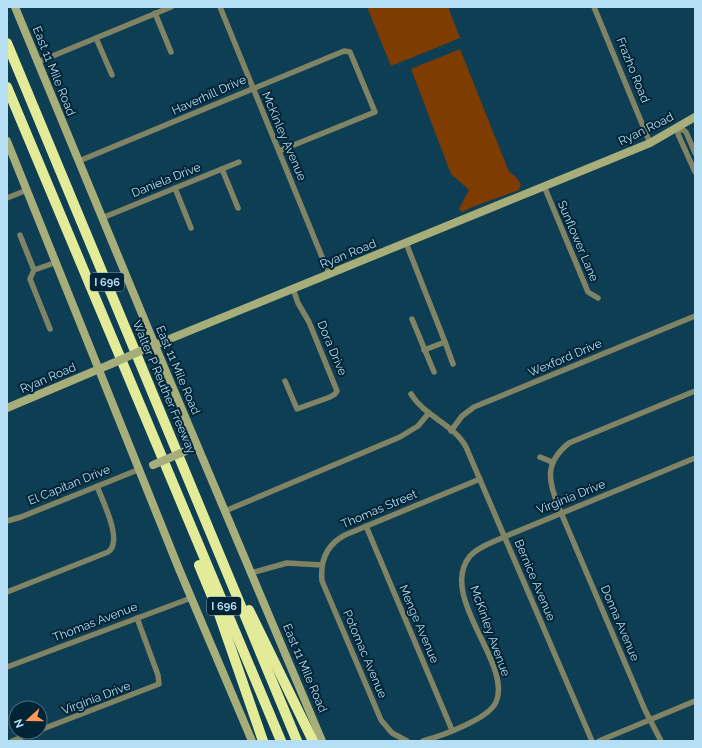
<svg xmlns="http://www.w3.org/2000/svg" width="702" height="748" font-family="Raleway,sans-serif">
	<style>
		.green { fill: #7f3c00 }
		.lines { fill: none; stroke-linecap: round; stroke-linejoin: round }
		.street { stroke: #808464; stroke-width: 5.5 }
		.secondary { stroke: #a8ae7a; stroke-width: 8 }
		.highway { stroke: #e3eb99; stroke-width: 10 }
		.secondary-bridge { stroke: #a8ae7a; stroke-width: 8 }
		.labels { text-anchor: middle; stroke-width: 4; stroke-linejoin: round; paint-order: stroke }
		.shield { fill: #002435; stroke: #7fa6bb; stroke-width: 1 }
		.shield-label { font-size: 11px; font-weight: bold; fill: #b6def4 }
		.street-label { font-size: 12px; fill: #b6def4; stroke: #002435 }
	</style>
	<rect width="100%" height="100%" fill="#0e3e54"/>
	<g class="green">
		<path d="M 367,7 L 448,7 L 460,38 L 391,66 Z"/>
		<path d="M 460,49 L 509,172 L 515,176 L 521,184 L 519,190 L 472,207 L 462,212 L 459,209 L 469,190 L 451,174 L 411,69 Z"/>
	</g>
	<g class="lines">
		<g class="street">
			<path d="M 220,7 L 329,274"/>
			<path d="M 594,7 L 650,143"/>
			<path d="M 155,13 L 171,52"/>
			<path d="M 96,38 L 112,75"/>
			<path d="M 38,62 L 171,7"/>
			<path d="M 679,127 L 678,134 L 695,172"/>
			<path d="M 679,127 L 686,132 L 695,153"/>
			<path d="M 79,161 L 344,51 L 350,52 L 375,112 L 279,151"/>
			<path d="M 222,169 L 238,208"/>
			<path d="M 544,186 L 588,292 L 598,298"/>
			<path d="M 175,188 L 191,228"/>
			<path d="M 7,198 L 27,190"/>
			<path d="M 102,218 L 239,162"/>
			<path d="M 20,235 L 34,270"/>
			<path d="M 406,243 L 445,342 L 424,350"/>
			<path d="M 412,319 L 434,372"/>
			<path d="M 50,329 L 30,279 L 34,270 L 57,262"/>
			<path d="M 445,342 L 453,364"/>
			<path d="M 285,381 L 297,409 L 330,397 L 335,394 L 337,391 L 309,322 L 298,303 L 293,289"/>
			<path d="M 411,394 C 425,417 454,424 466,447 L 592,741"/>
			<path d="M 451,431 L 462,416 L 474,407 L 695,316"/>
			<path d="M 540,457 L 552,462"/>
			<path d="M 225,511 L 400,437 L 418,426 L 428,414"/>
			<path d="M 7,521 L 21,517 L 140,469"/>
			<path d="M 366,526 L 452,730"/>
			<path d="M 251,573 L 287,563 L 322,565"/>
			<path d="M 7,592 L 108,552 C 124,542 102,500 97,486"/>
			<path d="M 7,667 L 191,598"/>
			<path d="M 40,730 L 159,684 L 158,675 L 137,618"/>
			<path d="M 12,741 L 36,732"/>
			<path d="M 407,741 L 392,733 L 381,720 L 322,581 C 320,561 326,545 345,535 L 480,479"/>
			<path d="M 423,741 C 441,736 489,719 496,702 C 513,664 437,596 470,556 C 478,547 493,542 504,537 L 695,458"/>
			<path d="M 599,741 L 695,701"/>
			<path d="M 661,741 L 645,710 L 559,508 C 548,481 544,463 569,443 L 695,391"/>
		</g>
		<g class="secondary">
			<path d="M 15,7 L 159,355 L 322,741"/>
			<path d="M 7,141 L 179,569 L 252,741"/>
			<path d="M 145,349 L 611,159 L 650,143 L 695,117"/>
			<path d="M 7,408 L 111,364"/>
		</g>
		<g class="highway">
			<path d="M 7,43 L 297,741"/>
			<path d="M 7,87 L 281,741"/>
			<path d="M 199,565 L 218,611 L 263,741"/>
			<path d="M 249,610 L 313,741"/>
		</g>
		<g class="secondary-bridge">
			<path d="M 111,364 L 145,349"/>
			<path d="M 153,465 L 188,450"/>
		</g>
	</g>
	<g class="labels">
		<g class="shield">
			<rect x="90" y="273" width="34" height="18" rx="3"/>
			<rect x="207" y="597" width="34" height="18" rx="3"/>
		</g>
		<g class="shield-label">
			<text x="107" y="286">I 696</text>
			<text x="224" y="610">I 696</text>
		</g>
		<g class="street-label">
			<text transform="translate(633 70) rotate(68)" y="4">Frazho Road</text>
			<text transform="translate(54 71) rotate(68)" y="4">East 11 Mile Road</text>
			<text transform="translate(209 95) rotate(-24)" y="4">Haverhill Drive</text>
			<text transform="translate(646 129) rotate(-26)" y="4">Ryan Road</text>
			<text transform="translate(284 136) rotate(67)" y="4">McKinley Avenue</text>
			<text transform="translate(166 180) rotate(-22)" y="4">Daniela Drive</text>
			<text transform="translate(578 241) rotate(67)" y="4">Sunflower Lane</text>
			<text transform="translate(348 254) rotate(-22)" y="4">Ryan Road</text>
			<text transform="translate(332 348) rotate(67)" y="4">Dora Drive</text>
			<text transform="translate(565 358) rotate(-23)" y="4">Wexford Drive</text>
			<text transform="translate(178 370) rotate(67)" y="4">East 11 Mile Road</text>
			<text transform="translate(48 378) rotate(-23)" y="4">Ryan Road</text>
			<text transform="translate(164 387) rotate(67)" y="4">Walter P Reuther Freeway</text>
			<text transform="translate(69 485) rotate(-22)" y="4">El Capitan Drive</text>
			<text transform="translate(571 497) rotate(-22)" y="4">Virginia Drive</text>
			<text transform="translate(379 509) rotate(-23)" y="4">Thomas Street</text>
			<text transform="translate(535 580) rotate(67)" y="4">Bernice Avenue</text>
			<text transform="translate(95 622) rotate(-21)" y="4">Thomas Avenue</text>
			<text transform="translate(620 623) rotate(67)" y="4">Donna Avenue</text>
			<text transform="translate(419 624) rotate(67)" y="4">Menge Avenue</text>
			<text transform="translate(490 631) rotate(70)" y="4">McKinley Avenue</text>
			<text transform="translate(365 654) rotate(67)" y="4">Potomac Avenue</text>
			<text transform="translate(305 668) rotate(67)" y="4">East 11 Mile Road</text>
			<text transform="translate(96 698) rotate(-21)" y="4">Virginia Drive</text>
		</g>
	</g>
	<rect width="702" height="748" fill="none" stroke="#b6def4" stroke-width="16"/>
	<g transform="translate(28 720) rotate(249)"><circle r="19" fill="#002435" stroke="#496e81"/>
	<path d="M0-3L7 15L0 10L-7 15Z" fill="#fe9b59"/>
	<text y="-6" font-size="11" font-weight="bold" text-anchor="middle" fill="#b6def4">N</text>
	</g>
</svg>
